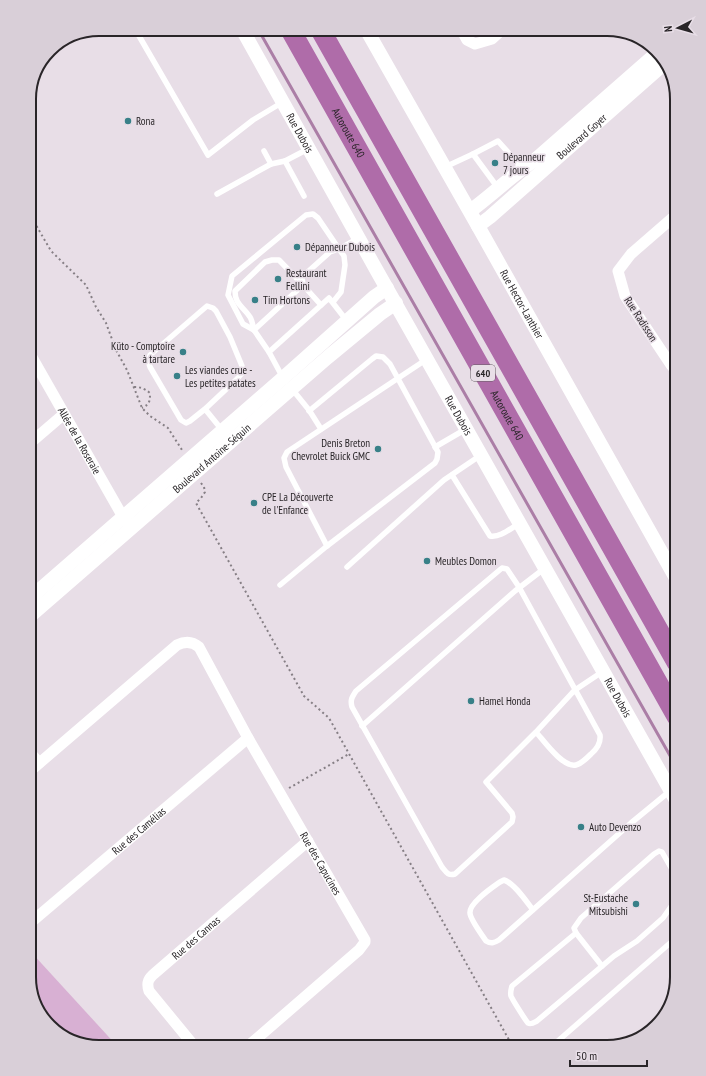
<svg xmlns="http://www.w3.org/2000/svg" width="706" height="1076" font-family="'PT Sans Narrow',sans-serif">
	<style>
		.green { fill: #d8b0d3 }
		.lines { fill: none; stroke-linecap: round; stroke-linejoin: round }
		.stream { stroke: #ab7ea6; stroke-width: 3 }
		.path { stroke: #867f85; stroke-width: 2; stroke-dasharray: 2 3; stroke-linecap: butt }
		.service { stroke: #fff; stroke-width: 5.5 }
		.minor { stroke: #fff; stroke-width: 11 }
		.tertiary { stroke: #fff; stroke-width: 14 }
		.motorway { stroke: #af6ca9; stroke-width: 20 }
		.poi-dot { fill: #388088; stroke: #e8dee7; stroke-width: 1.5 }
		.labels { text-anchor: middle; stroke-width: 3; stroke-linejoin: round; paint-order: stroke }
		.shield { fill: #e8dee7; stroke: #625c61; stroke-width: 1 }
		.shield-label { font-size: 10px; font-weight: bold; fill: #292528 }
		.poi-label { font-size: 11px; fill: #292528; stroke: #e8dee7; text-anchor: start }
		.street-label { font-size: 11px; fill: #292528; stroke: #e8dee7 }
		.rim { fill: none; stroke: #292528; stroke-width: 2 }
	</style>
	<rect width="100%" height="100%" fill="#e8dee7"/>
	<path class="green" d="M 29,951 L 31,952 L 118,1047 L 95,1047 L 64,1037 L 38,1012 L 29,977 Z"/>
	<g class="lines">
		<path class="stream" d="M 258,29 L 677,768"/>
		<g class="path">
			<path d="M 29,213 L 51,251 L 86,285 L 96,307 L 106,323 L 116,350 L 127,370 L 142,408 L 150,416 L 168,428 L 182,450"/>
			<path d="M 134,387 C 140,387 144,388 150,393 C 150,401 150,404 142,408"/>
			<path d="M 201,483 L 204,487 L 205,492 L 201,498 L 196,503 L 304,696 L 329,718 L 513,1047"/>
			<path d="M 289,788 L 349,754"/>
		</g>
		<g class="service">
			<path d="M 135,29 L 208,155 L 253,120 L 283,102"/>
			<path d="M 29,130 L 31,135"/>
			<path d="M 264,151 L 271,164"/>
			<path d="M 473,154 L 498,141 L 522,168"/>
			<path d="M 445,167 L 473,154 L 498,188"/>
			<path d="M 217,194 L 271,164 L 285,161"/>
			<path d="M 304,196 L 285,161 L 308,149"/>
			<path d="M 333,302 L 341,292 L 345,265 L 344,256 L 339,249 L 359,238"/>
			<path d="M 254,330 L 243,324 L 228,295 L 232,276 L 306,215 L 313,214 L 318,218 L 339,249 L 330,252 L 302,277 L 303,285"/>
			<path d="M 254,330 C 253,326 252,320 250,317 C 243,306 235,305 235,291 L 265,262 L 272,260 L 279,260 L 303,285"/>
			<path d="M 269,352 L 254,330 L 303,285 L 321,305"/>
			<path d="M 283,378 L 269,352 L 329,298 L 347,321"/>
			<path d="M 292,389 L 309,410 L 321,429"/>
			<path d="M 205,409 L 190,421 L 186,423 L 181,420 L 150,367 L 148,361 L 150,355 L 207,306 L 213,308 L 216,311 L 230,337 L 242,366 L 242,373 L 237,379 L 205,409 L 222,430"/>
			<path d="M 435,447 L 466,429"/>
			<path d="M 452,475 L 490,536 C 500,538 511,528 520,523"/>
			<path d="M 327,546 L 286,467 L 284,458 L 287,452 L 427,359"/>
			<path d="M 347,567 L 444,480 L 481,455"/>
			<path d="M 280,585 L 327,546 L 435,463 L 437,459 L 438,452 L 390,364 L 383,357 L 376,356 L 372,359 L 309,411"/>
			<path d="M 362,726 L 515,591 L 545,568"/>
			<path d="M 536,732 C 544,741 563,768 576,765 C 581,764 587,758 591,754 C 597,749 601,743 600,735 L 519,587 L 507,569 L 502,568 L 356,691 C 352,697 350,700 352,707 L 442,867 C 446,872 448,876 455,874 L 512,822 L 513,817 L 512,813 L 486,782 L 536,732 L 572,693 L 575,690 L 602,672"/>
			<path d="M 677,898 L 663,918 L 637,941 L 614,956 L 537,1021 C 535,1022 531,1025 528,1023 C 526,1021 512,999 511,996 C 510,992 511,990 512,986 L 576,933 L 574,928 L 581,918 L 654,854 L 659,851 L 662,852 L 677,878"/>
			<path d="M 533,910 C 526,901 514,883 504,880 L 500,882 C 493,887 469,903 470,913 C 470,919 482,935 486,941 C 491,944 494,943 499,940 L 631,823 L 670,791"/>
			<path d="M 576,933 L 602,966"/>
			<path d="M 551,1047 L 677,937"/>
		</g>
		<g class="minor">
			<path d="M 461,29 L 467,40 L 475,44 L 492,39 L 503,29"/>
			<path id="s1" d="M 29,352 L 123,517 L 128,523"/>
			<path d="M 677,372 L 671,365 L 625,296 L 618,271 L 631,254 L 677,214"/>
			<path d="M 29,444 L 64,414"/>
			<path d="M 29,751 L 39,763"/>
			<path id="s2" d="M 29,772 L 177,645 C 185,641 192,641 199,647 L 248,738 L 365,940 L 365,942 L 359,950 L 247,1047"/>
			<path id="s3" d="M 29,924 L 248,738"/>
			<path id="s4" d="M 195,1047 L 149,991 C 146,982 149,978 155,973 L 308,841"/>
		</g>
		<g class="tertiary">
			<path id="s5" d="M 242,29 L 377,271 L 677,802"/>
			<path id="s6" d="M 366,29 L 478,226 L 677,580"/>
			<path d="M 470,211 C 492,195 512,175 535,160 L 657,53"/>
			<path id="s7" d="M 478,226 L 490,217 L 666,62"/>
			<path d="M 29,599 L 283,378 L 374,297 L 387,288"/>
			<path id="s8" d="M 29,617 L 328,357 L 380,314 L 396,303"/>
		</g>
		<g class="motorway">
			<path id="s9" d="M 290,29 L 677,717"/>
			<path d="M 320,29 L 677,663"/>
		</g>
	</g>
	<g class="poi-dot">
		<circle cx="128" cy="121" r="4"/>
		<circle cx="495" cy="163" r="4"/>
		<circle cx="297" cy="247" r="4"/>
		<circle cx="278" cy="279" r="4"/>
		<circle cx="255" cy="300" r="4"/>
		<circle cx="183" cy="352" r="4"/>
		<circle cx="177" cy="376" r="4"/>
		<circle cx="378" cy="449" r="4"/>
		<circle cx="254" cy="503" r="4"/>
		<circle cx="427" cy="561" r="4"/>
		<circle cx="471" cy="701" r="4"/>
		<circle cx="581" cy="827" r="4"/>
		<circle cx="636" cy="904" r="4"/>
	</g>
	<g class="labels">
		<rect class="shield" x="471" y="365" width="24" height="16" rx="3"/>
		<g class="shield-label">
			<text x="483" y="377">640</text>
		</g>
		<g class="poi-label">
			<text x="136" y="125">Rona</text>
			<text x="503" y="161">Dépanneur<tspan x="503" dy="13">7 jours</tspan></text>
			<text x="305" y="251">Dépanneur Dubois</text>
			<text x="286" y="277">Restaurant<tspan x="286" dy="13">Fellini</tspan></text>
			<text x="263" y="304">Tim Hortons</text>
			<text x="175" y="350" text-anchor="end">Küto - Comptoire<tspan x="175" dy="13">à tartare</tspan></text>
			<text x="185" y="374">Les viandes crue -<tspan x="185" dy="13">Les petites patates</tspan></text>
			<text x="370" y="447" text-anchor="end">Denis Breton<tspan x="370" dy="13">Chevrolet Buick GMC</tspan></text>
			<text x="262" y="501">CPE La Découverte<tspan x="262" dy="13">de l'Enfance</tspan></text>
			<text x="435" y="565">Meubles Domon</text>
			<text x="479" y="705">Hamel Honda</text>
			<text x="589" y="831">Auto Devenzo</text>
			<text x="628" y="902" text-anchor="end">St-Eustache<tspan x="628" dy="13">Mitsubishi</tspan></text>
		</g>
		<g class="street-label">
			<text dy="4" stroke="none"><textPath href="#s5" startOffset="119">Rue Dubois</textPath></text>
			<text dy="4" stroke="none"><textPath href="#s9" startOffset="119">Autoroute 640</textPath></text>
			<text dy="4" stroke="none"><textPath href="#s7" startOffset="137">Boulevard Goyer</textPath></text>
			<text dy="4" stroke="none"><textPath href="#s6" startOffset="316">Rue Hector-Lanthier</textPath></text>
			<text transform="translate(641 319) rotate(57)" y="4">Rue Radisson</text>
			<text dy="4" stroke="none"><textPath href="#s5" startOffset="443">Rue Dubois</textPath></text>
			<text dy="4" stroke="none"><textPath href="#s9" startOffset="443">Autoroute 640</textPath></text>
			<text dy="4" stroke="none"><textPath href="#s1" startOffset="102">Allée de la Roseraie</textPath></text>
			<text dy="4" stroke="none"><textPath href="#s8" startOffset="242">Boulevard Antoine-Séguin</textPath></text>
			<text dy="4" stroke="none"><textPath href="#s5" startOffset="767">Rue Dubois</textPath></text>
			<text dy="4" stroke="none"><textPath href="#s3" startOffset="144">Rue des Camélias</textPath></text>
			<text dy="4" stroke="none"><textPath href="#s2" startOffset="467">Rue des Capucines</textPath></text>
			<text dy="4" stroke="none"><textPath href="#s4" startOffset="147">Rue des Cannas</textPath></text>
		</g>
	</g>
	<path d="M0 0H706V1076H0ZM99 36H607A63 63 0 0 1 670 99V977A63 63 0 0 1 607 1040H99A63 63 0 0 1 36 977V99A63 63 0 0 1 99 36Z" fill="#d9cfd8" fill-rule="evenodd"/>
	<path class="rim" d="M99 36H607A63 63 0 0 1 670 99V977A63 63 0 0 1 607 1040H99A63 63 0 0 1 36 977V99A63 63 0 0 1 99 36Z"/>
	<g transform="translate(678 28) rotate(264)" stroke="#e8dee7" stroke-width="3" paint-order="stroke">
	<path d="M0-3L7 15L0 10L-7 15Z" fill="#292528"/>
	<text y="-6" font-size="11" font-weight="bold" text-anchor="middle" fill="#292528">N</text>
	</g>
	<path d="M570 1060v6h77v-6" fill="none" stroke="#292528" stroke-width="2"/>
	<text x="576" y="1060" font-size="12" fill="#292528" stroke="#e8dee7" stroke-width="3" paint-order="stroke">50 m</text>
</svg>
